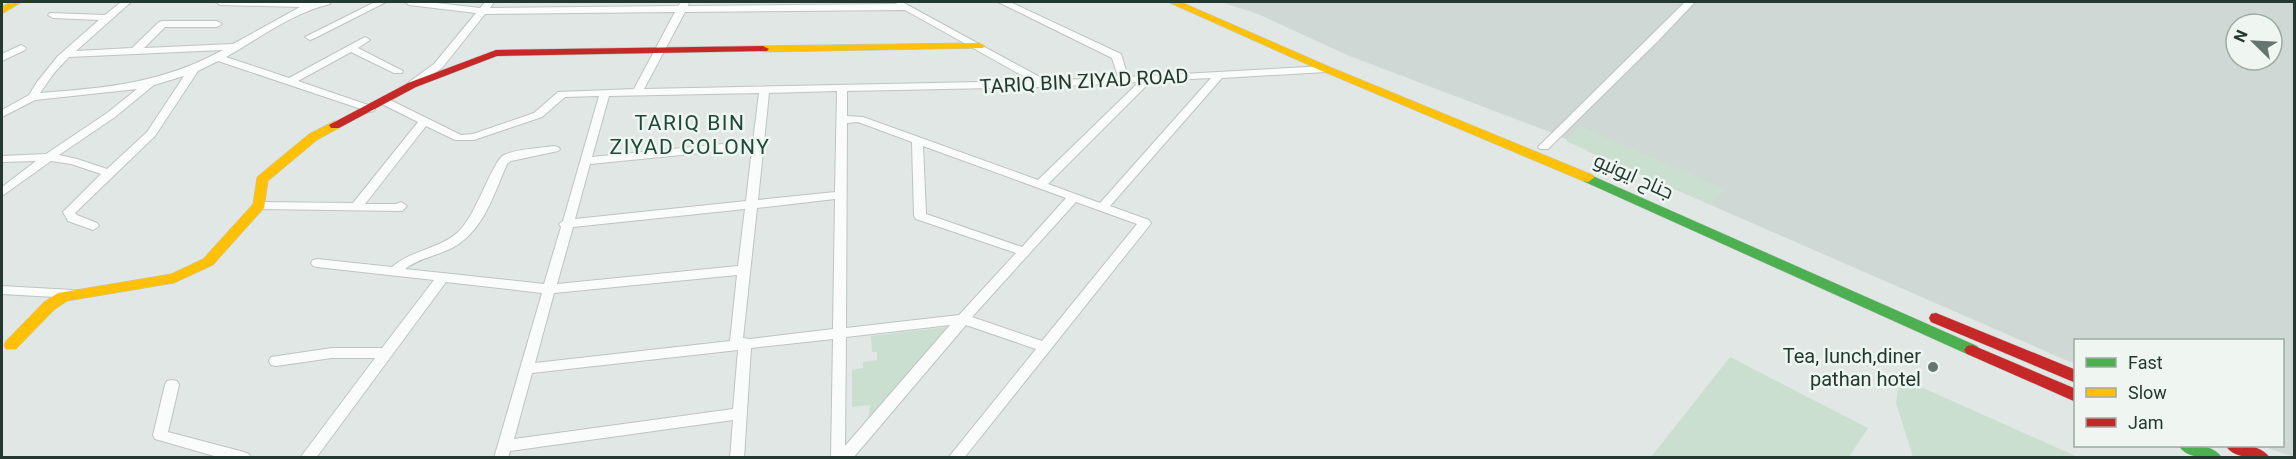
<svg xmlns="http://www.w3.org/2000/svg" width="2296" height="459" font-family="Roboto,Cairo,sans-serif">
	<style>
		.built { fill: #cfd8d4; fill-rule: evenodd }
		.green { fill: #cbdfd0 }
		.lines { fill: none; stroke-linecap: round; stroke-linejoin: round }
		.street-casing { stroke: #bec4c1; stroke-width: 2 }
		.fast-casing { stroke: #bec4c1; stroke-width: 1 }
		.slow-casing { stroke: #bec4c1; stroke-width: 1 }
		.jam-casing { stroke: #bec4c1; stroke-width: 1 }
		.street { fill: #fafbfb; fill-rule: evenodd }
		.fast { fill: #4caf50; fill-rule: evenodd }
		.slow { fill: #ffc107; fill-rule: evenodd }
		.jam { fill: #c62828; fill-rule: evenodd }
		.poi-dot { fill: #65756f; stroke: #eff6f2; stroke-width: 2 }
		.labels { text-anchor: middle; stroke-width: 5; stroke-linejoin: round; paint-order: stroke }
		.street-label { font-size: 20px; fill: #223830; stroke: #eff6f2 }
		.poi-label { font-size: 20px; fill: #223830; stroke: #eff6f2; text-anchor: end }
		.neighbourhood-label { font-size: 21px; letter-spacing: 1.5px; fill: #1f483b; stroke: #eff6f2 }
	</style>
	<rect width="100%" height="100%" fill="#e1e7e4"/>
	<path class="built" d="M 1221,2 L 2294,2 L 2294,457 L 2262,446 L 2282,446 L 2282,340 L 2076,340 L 2075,364 L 1587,151 L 1586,148 L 1550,132 L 1347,55 L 1258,14 ZM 2236,24 L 2272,24 L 2272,60 L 2236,60 Z"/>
	<g class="green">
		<path d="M 1579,126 L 1725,189 L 1711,205 L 1566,141 Z"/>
		<path d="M 948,327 L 868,422 L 870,405 L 852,407 L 852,370 L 863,368 L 863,362 L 877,360 L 877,352 L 872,352 L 871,336 Z"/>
		<path d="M 1730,357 L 1868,428 L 1849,457 L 1651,457 Z"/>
		<path d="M 1921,387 L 2078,457 L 1913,457 L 1896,403 L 1898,388 Z"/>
	</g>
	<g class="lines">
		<g class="street-casing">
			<g id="street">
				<path d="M 121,2 L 131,2 L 76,51 L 132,48 L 159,22 L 162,21 L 217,21 L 222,24 L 217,27 L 165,27 L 144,48 L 233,44 L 300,7 L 220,5 L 216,2 L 331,2 L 330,4 C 292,13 260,38 226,57 L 289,78 L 365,37 L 370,40 L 358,48 L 403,71 L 402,73 L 394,73 L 351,52 L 298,81 L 374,107 L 375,109 L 374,111 L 370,112 L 218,61 L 198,71 L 155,136 L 75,213 L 77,215 L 97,223 L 99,226 L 93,230 L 68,221 L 63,212 L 101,174 L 71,164 L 51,161 L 2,196 L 2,187 L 36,161 L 2,162 L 2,156 L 46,154 L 107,113 L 137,89 L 35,100 L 2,117 L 2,110 L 29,95 L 37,82 L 58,56 L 99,20 L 53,18 L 48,15 L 50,13 L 105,15 ZM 223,50 C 163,83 107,88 40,93 L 54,73 L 69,57 ZM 184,76 L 147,132 L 107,169 L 77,159 L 59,155 L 115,117 L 154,85 Z"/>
				<path d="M 375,2 L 386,2 L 313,39 L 310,40 L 305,37 Z"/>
				<path d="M 405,2 L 428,2 L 480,8 L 485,2 L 494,2 L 490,8 L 678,6 L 681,2 L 689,2 L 688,6 L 896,4 L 898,2 L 902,2 L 1047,81 L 1118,77 L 1112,58 L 998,2 L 1010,2 L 1121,54 L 1128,77 L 1326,66 L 1331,69 L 1326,72 L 1222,78 L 1110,206 L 1149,220 L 1151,223 L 1149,226 L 964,458 L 948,458 L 1036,349 L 966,325 L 853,458 L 831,458 L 833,339 L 751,348 L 744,458 L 730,458 L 733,420 L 510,451 L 508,458 L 494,458 L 542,293 L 446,282 L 316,458 L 300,458 L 375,358 L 332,358 L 276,366 L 271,365 L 269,361 L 271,357 L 332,348 L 382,348 L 434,280 L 317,267 L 313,266 L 311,263 L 313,260 L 317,259 L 392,267 C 411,250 437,250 457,233 C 476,217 492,161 504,155 C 516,149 540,148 554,146 L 558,147 L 560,149 L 558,151 L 511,161 L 507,164 C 494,194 483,232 452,248 C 436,256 419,258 405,269 L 544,284 L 561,227 L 559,224 L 563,221 L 599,96 L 565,97 L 542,117 L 474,140 L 455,140 L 426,126 L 365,204 L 396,204 L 401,202 L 407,206 L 402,211 L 259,209 L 255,208 L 253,205 L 255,202 L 353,203 L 418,122 L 380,103 L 379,101 L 380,99 L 388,99 L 461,135 L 473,134 L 534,113 L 558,92 L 634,89 L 675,12 L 485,14 L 442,68 L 413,87 L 408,84 L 409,82 L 434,64 L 476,13 L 409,5 ZM 905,10 L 1032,81 L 644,89 L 685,12 ZM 1211,78 L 1100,203 L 1048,184 L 1151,81 ZM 1139,82 L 1038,180 L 863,117 L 847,116 L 847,91 L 1047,87 ZM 837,91 L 835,192 L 758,200 L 769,93 ZM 759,93 L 753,141 L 592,157 L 609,96 ZM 858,122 L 912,142 L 914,216 L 916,219 L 1016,253 L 959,315 L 846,328 L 847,123 ZM 923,146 L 1066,198 L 1022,247 L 926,214 ZM 752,148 L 746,201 L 575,219 L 590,164 ZM 835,199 L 833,329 L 750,339 L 743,338 L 757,208 ZM 1076,202 L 1137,224 L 1042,341 L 972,317 ZM 745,209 L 738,266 L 557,284 L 573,227 ZM 737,275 L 730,341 L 535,363 L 554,293 ZM 950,325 L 845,446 L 846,337 ZM 738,350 L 733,409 L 514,439 L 532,373 Z"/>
				<path d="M 1685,2 L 1695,2 L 1658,41 L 1548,149 L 1540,149 L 1538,147 L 1540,145 Z"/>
				<path d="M 21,45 L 26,48 L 25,50 L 2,61 L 2,54 Z"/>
				<path d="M 2,286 L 72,290 L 76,291 L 78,294 L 76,297 L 72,298 L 2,294 Z"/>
				<path d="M 172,380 L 177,381 L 179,385 L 168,432 L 244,452 L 249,454 L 251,458 L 221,458 L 155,439 L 153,435 L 165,385 L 167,381 Z"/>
			</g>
		</g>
		<g class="fast-casing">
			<g id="fast">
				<path d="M 1588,174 L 1977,346 L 1980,350 L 1977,354 L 1967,354 L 1583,181 L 1582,178 Z"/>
				<path d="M 2179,446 C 2192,445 2214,444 2222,458 C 2208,458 2187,459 2179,446 Z"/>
			</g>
		</g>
		<g class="slow-casing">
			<g id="slow">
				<path d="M 10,2 L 22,2 L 2,14 L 2,7 Z"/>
				<path d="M 1168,2 L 1181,2 L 1330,67 L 1593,175 L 1594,178 L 1588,182 L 1583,181 L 1322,71 Z"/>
				<path d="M 979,43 L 985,46 L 983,48 L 763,52 L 757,49 L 763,46 Z"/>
				<path d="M 335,121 L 341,125 L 339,128 L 317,140 L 268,181 L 264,208 L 213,265 L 174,283 L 67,301 L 54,310 L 16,349 L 6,349 L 4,345 L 6,341 L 44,302 L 58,293 L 171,274 L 203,259 L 253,204 L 257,177 L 309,134 Z"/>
			</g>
		</g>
		<g class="jam-casing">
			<g id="jam">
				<path d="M 763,46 L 769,49 L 767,51 L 497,56 L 416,87 L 339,128 L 331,128 L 329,125 L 408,83 L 496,50 Z"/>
				<path d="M 1936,313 L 2076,370 L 2076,383 L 1931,322 L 1929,318 L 1931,314 Z"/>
				<path d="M 1972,345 L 2076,389 L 2076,402 L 1967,354 L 1964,350 L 1967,346 Z"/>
				<path d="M 2226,446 C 2240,445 2261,444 2270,458 C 2256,458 2234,459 2226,446 Z"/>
			</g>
		</g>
		<use href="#street" class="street"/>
		<use href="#fast" class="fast"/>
		<use href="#slow" class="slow"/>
		<use href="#jam" class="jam"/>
	</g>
	<circle class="poi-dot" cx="1933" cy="367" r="6"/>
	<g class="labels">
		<g class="street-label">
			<text transform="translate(1084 81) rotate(-3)" y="7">TARIQ BIN ZIYAD ROAD</text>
			<text transform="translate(1634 176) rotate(24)" y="7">جناح ایونیو</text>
		</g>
		<g class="poi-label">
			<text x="1921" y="363">Tea, lunch,diner<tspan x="1921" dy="23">pathan hotel</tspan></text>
		</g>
		<g class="neighbourhood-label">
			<text x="690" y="130">TARIQ BIN<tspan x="690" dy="24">ZIYAD COLONY</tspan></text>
		</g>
	</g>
	<rect width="2296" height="459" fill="none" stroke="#223830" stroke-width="6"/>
	<rect x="2074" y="339" width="210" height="108" fill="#eff6f2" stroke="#9daaa4" stroke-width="1.5"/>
	<rect x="2086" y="358" width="30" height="9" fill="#4caf50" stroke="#9daaa4" stroke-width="1.5"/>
	<text x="2128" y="369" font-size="18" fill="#223830">Fast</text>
	<rect x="2086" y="388" width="30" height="9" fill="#ffc107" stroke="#9daaa4" stroke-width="1.5"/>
	<text x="2128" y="399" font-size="18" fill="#223830">Slow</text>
	<rect x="2086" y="418" width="30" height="9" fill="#c62828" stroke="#9daaa4" stroke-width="1.5"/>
	<text x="2128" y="429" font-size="18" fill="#223830">Jam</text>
	<g transform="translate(2254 42) rotate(294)"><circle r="28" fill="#eff6f2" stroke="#9daaa4" stroke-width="1.5"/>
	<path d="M0-4.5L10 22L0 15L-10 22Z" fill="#65756f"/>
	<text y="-9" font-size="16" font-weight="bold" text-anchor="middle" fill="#223830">N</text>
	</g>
</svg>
